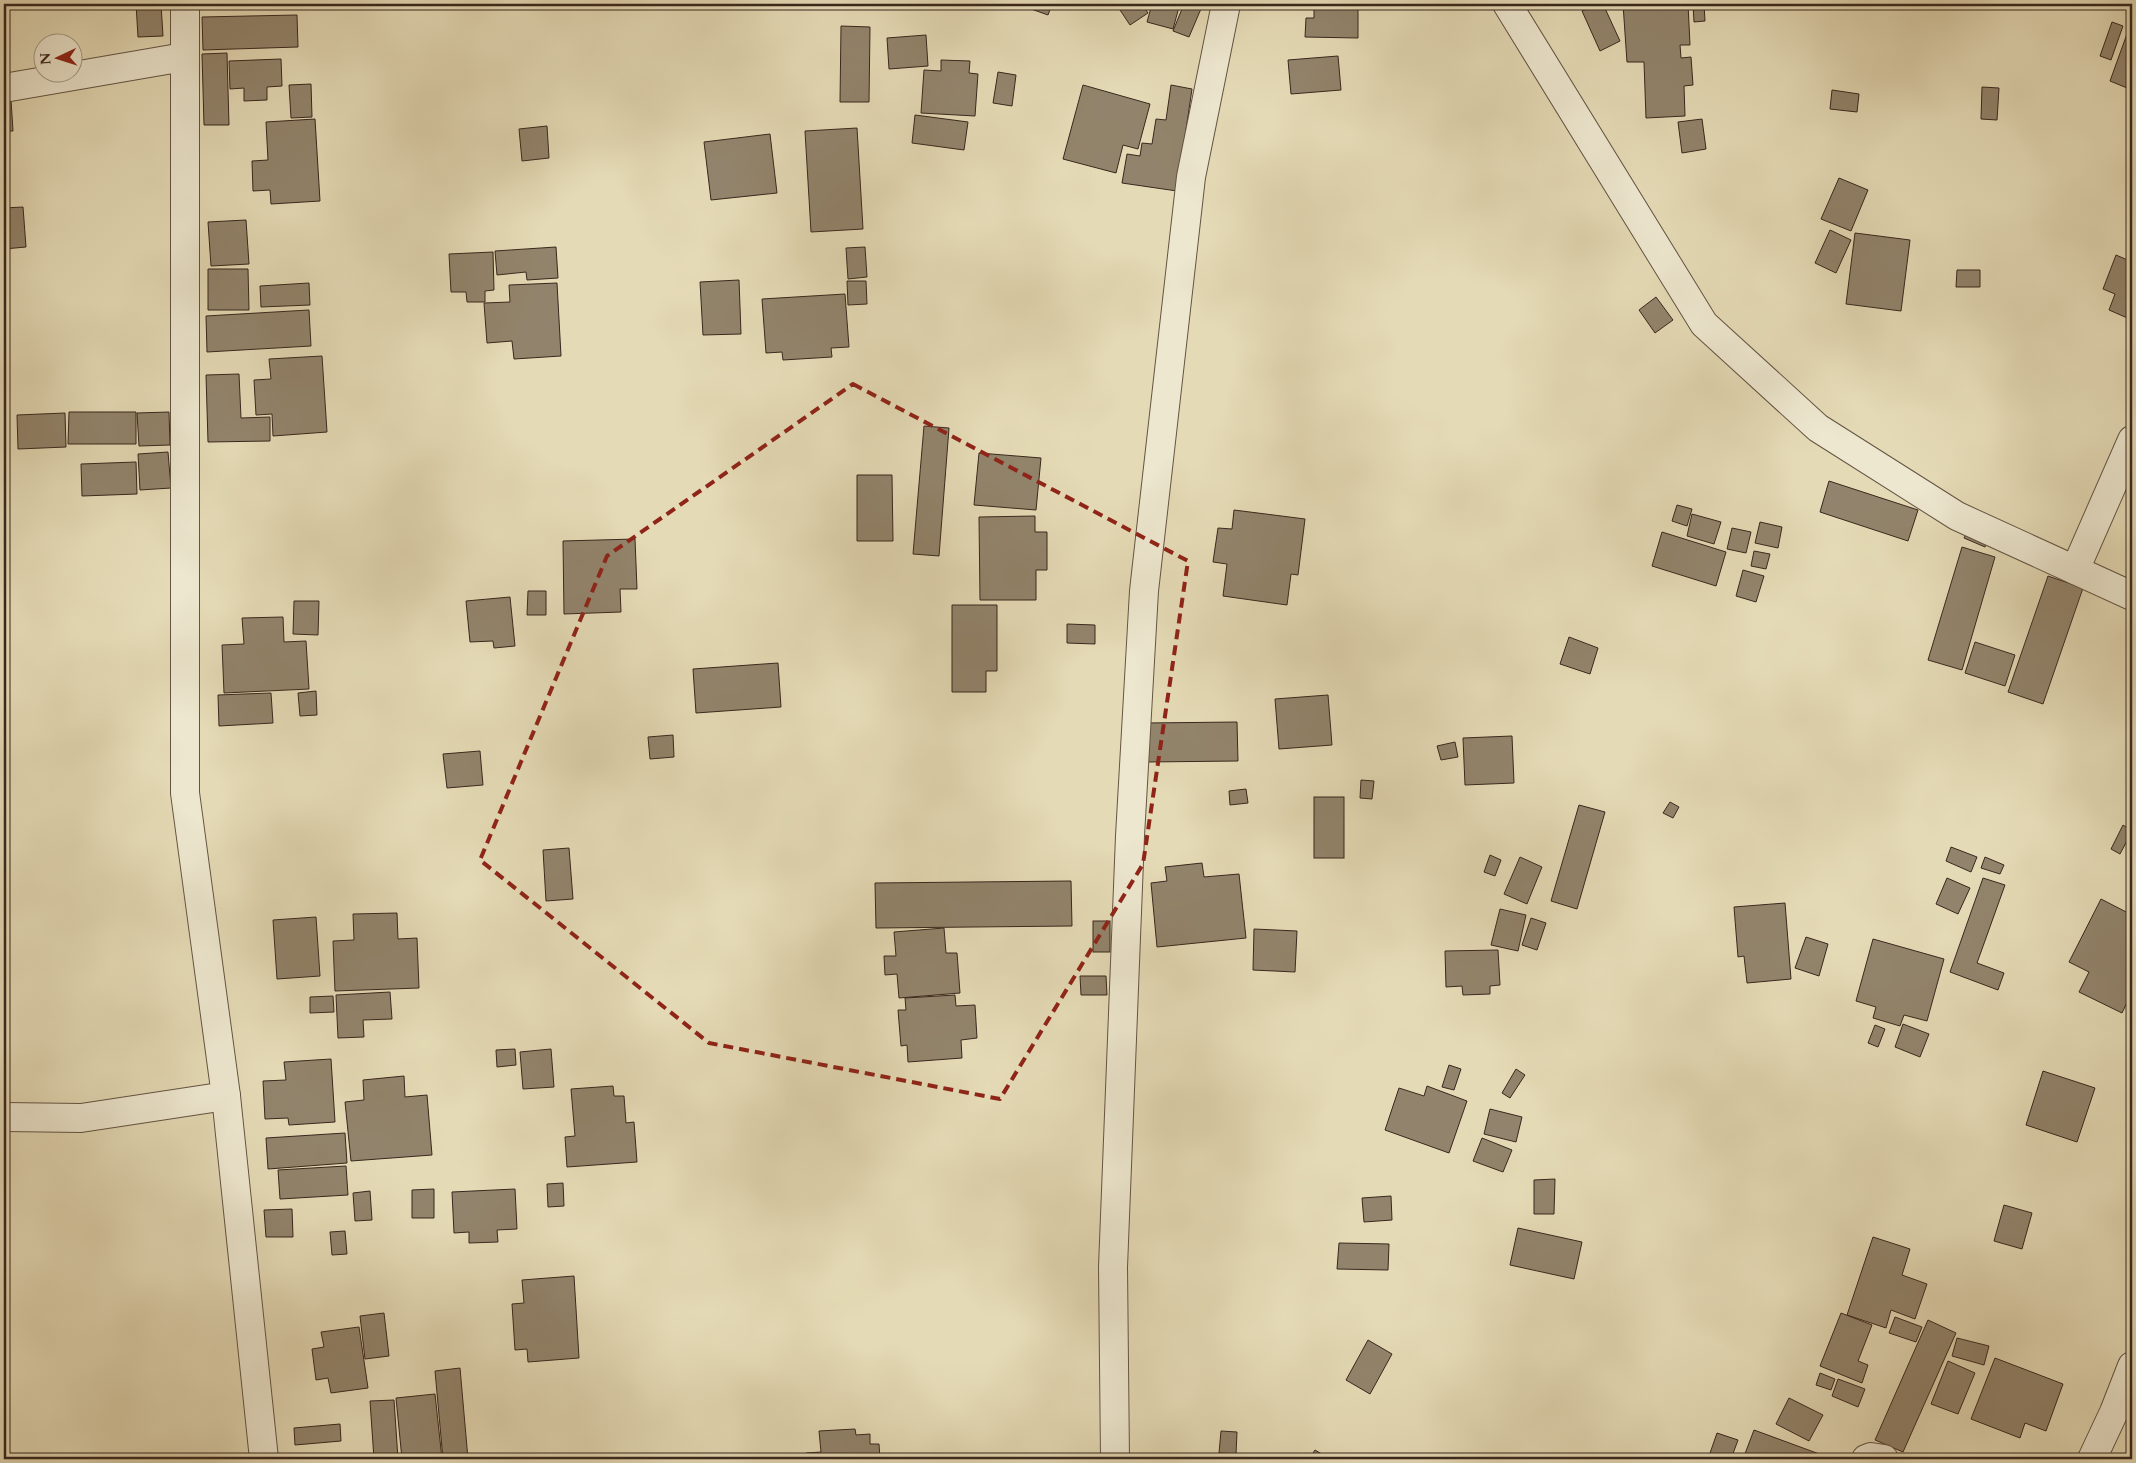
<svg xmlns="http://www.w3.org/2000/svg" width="2136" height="1463" font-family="Cardo,serif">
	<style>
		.building { fill: #92846c; stroke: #39271d }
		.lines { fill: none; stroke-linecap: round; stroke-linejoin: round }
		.minor-casing { stroke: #645443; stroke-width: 30 }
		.minor { stroke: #ede7cf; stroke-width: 28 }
		.marked { fill: none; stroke: #8f2418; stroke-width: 4; stroke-dasharray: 10 6; stroke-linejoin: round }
	</style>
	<rect width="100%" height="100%" fill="#e4dab5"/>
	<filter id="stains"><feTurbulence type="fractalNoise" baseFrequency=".004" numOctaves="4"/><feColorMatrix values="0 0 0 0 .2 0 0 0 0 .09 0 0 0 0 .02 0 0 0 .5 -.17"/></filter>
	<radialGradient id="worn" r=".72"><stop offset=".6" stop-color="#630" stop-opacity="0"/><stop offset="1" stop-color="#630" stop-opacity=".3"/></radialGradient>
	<g class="building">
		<path d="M 136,4 L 161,4 L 163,36 L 138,37 Z"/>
		<path d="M 1017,4 L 1052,4 L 1048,15 Z"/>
		<path d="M 1116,4 L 1142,4 L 1148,13 L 1130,25 Z"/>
		<path d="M 1152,4 L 1168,4 L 1179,7 L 1173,29 L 1147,22 Z"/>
		<path d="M 1184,4 L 1203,4 L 1189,37 L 1173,31 Z"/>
		<path d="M 1314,4 L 1358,4 L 1358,38 L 1305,37 L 1306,18 L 1314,18 Z"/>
		<path d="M 1597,4 L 1603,4 L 1620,41 L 1600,51 L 1582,11 Z"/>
		<path d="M 1623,4 L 1688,4 L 1690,45 L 1680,45 L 1681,58 L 1691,57 L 1693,85 L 1684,86 L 1685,116 L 1646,118 L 1644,62 L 1627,62 Z"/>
		<path d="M 1693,4 L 1704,4 L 1705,21 L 1694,22 Z"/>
		<path d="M 297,15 L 298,47 L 203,50 L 202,17 Z"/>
		<path d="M 2132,20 L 2132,90 L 2110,81 Z"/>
		<path d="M 2112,22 L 2123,26 L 2111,60 L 2100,56 Z"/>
		<path d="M 841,26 L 870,27 L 869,102 L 840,102 Z"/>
		<path d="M 926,35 L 928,66 L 889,69 L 887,38 Z"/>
		<path d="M 227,53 L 229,125 L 204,125 L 202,54 Z"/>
		<path d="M 1338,56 L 1341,90 L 1291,94 L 1288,60 Z"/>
		<path d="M 281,59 L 282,86 L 267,87 L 267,100 L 244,101 L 244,88 L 230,89 L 229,61 Z"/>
		<path d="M 941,60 L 970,61 L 969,73 L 978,74 L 975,116 L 921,113 L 924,70 L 941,71 Z"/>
		<path d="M 998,72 L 1016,75 L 1012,106 L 993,103 Z"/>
		<path d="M 311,84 L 312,117 L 291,118 L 289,85 Z"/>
		<path d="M 1083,85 L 1150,104 L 1138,149 L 1123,145 L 1116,173 L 1063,159 Z"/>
		<path d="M 1171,85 L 1192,89 L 1177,191 L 1122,183 L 1127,154 L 1140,156 L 1142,143 L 1152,144 L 1156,119 L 1166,120 Z"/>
		<path d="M 1982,87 L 1999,88 L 1997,120 L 1981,119 Z"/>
		<path d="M 1832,90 L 1859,94 L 1857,112 L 1830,109 Z"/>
		<path d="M 4,100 L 11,100 L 13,131 L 4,131 Z"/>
		<path d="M 915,115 L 968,122 L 964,150 L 912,143 Z"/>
		<path d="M 315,119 L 320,201 L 271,204 L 270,190 L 253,191 L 252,161 L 268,160 L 266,122 Z"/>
		<path d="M 1702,119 L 1706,149 L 1682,153 L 1678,122 Z"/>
		<path d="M 547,126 L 549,158 L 522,161 L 519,129 Z"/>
		<path d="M 857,128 L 863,229 L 811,232 L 805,131 Z"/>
		<path d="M 770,134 L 777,193 L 711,200 L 704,142 Z"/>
		<path d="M 1839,178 L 1868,190 L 1851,231 L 1821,219 Z"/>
		<path d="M 23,207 L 26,247 L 4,249 L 4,208 Z"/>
		<path d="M 246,220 L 249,264 L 211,266 L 208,222 Z"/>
		<path d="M 1830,230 L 1851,240 L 1836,273 L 1815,263 Z"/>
		<path d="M 1855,233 L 1910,240 L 1901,311 L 1846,304 Z"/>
		<path d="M 556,247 L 558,278 L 527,280 L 526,272 L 497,275 L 495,251 Z"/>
		<path d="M 865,247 L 867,277 L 848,279 L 846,248 Z"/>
		<path d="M 493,252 L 494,290 L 485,291 L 485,302 L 467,302 L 466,292 L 451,292 L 449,254 Z"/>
		<path d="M 2132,254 L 2132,320 L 2109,310 L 2115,294 L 2103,289 L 2116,255 L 2130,261 Z"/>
		<path d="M 208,269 L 248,269 L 249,310 L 208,310 Z"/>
		<path d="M 1957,270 L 1980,270 L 1980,287 L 1956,287 Z"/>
		<path d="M 739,280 L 741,334 L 703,335 L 700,282 Z"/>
		<path d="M 847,281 L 866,281 L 867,304 L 848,305 Z"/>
		<path d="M 309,283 L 310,305 L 261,307 L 260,286 Z"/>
		<path d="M 557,283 L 561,356 L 514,359 L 512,341 L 487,343 L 484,303 L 510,302 L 509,285 Z"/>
		<path d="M 845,294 L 849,347 L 831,348 L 832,357 L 783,360 L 782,352 L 766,353 L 762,299 Z"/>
		<path d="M 1656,297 L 1673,320 L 1655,333 L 1639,310 Z"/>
		<path d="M 309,310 L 311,346 L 207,352 L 206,316 Z"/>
		<path d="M 322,356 L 327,432 L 273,436 L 272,414 L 256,415 L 254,380 L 271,379 L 269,359 Z"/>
		<path d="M 239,374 L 241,418 L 270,417 L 270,441 L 208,442 L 206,375 Z"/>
		<path d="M 69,412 L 136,412 L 136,444 L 68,444 Z"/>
		<path d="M 169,412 L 170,445 L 139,446 L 137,413 Z"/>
		<path d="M 65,413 L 66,447 L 18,449 L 17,415 Z"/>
		<path d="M 924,426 L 949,428 L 939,556 L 913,554 Z"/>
		<path d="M 168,452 L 171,488 L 140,490 L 138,454 Z"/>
		<path d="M 979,453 L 1041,458 L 1036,510 L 974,505 Z"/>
		<path d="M 136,462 L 137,494 L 82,496 L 81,464 Z"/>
		<path d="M 857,475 L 892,475 L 893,541 L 857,541 Z"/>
		<path d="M 1829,481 L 1918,510 L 1908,541 L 1820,512 Z"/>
		<path d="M 1677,505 L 1692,509 L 1687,526 L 1672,521 Z"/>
		<path d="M 1234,510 L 1305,519 L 1298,575 L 1291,574 L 1287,605 L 1223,596 L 1227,564 L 1213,562 L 1218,528 L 1232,529 Z"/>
		<path d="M 1692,514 L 1721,522 L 1714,544 L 1687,536 Z"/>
		<path d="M 1035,516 L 1035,532 L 1047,532 L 1047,570 L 1036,570 L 1036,600 L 980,600 L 979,517 Z"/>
		<path d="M 1760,522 L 1782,527 L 1778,548 L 1755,543 Z"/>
		<path d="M 1732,528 L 1751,532 L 1746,553 L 1727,549 Z"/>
		<path d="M 1969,528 L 1990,537 L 1985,547 L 1964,538 Z"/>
		<path d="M 1662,532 L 1726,552 L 1716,586 L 1652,566 Z"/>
		<path d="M 635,539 L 637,589 L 620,589 L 621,612 L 564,614 L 563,541 Z"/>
		<path d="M 1962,547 L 1995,557 L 1962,670 L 1928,660 Z"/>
		<path d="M 1754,551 L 1770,554 L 1766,569 L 1751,566 Z"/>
		<path d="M 1743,570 L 1764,576 L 1756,602 L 1736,596 Z"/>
		<path d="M 2048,576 L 2083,588 L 2043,704 L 2008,692 Z"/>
		<path d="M 528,591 L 546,591 L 546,615 L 527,615 Z"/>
		<path d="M 510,597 L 515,646 L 494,648 L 493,641 L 470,642 L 466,601 Z"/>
		<path d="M 294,601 L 319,601 L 318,635 L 293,634 Z"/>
		<path d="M 952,605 L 997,605 L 997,671 L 986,671 L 986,692 L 952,692 Z"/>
		<path d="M 283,617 L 284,642 L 306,641 L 309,689 L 224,693 L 222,645 L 244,644 L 242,618 Z"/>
		<path d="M 1067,624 L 1095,625 L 1095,644 L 1067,643 Z"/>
		<path d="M 1569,637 L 1598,648 L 1590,674 L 1560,664 Z"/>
		<path d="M 1975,642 L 2015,655 L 2005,686 L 1965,673 Z"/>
		<path d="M 778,663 L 781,707 L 696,713 L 693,669 Z"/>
		<path d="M 316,691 L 317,715 L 300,716 L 298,693 Z"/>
		<path d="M 271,693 L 273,723 L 219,726 L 218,695 Z"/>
		<path d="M 1328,695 L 1332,745 L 1279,749 L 1275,699 Z"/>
		<path d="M 1237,722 L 1238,761 L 1147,762 L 1146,723 Z"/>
		<path d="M 673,735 L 674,757 L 650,759 L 648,737 Z"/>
		<path d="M 1512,736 L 1514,783 L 1465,785 L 1463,738 Z"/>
		<path d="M 1455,742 L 1458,757 L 1441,760 L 1437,746 Z"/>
		<path d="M 480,751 L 483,785 L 447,788 L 443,754 Z"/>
		<path d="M 1361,780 L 1374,781 L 1372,799 L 1360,798 Z"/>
		<path d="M 1246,789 L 1248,803 L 1230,805 L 1229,791 Z"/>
		<rect x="1314" y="797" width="30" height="61"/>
		<path d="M 1670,802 L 1679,807 L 1673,818 L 1663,813 Z"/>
		<path d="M 1579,805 L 1605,812 L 1577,909 L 1551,901 Z"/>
		<path d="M 2123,825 L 2132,831 L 2120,854 L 2111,849 Z"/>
		<path d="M 1951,847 L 1977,857 L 1971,872 L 1946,861 Z"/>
		<path d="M 569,848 L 573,899 L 546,901 L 543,850 Z"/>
		<path d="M 1490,855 L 1501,860 L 1495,876 L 1484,872 Z"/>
		<path d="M 1520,857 L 1542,867 L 1527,904 L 1504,894 Z"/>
		<path d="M 1985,857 L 2004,865 L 2000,874 L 1981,868 Z"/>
		<path d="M 1202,863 L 1204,877 L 1239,874 L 1246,938 L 1157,947 L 1151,883 L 1167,881 L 1165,867 Z"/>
		<path d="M 1947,878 L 1970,888 L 1958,914 L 1936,904 Z"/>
		<path d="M 1983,878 L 2005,885 L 1977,963 L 2004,973 L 1998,990 L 1950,972 Z"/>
		<path d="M 1071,881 L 1072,926 L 876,928 L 875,883 Z"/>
		<path d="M 2101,899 L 2132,915 L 2132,992 L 2122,1013 L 2079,992 L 2089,972 L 2069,962 Z"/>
		<path d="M 1785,903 L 1791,979 L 1747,983 L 1744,956 L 1738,957 L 1734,907 Z"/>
		<path d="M 1500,909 L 1526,915 L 1518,951 L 1491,945 Z"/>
		<path d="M 397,913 L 398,939 L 417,938 L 419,988 L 335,991 L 333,941 L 354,940 L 353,914 Z"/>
		<path d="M 316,917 L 320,976 L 277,979 L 273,920 Z"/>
		<path d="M 1531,918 L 1546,923 L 1537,950 L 1522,945 Z"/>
		<rect x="1093" y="921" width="17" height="31"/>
		<path d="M 944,928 L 946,953 L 957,953 L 960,993 L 899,998 L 897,974 L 885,975 L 884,956 L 896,956 L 894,932 Z"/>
		<path d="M 1254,929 L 1297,931 L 1295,972 L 1253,970 Z"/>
		<path d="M 1806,937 L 1828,944 L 1819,976 L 1795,968 Z"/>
		<path d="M 1873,939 L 1944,959 L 1927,1021 L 1904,1015 L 1900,1026 L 1873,1018 L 1876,1007 L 1856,1001 Z"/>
		<path d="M 1498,950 L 1500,985 L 1490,986 L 1490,994 L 1463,995 L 1462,986 L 1446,987 L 1445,951 Z"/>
		<path d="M 1080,976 L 1106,976 L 1107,995 L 1081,995 Z"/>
		<path d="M 390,992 L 392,1019 L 363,1020 L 364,1037 L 338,1038 L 336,995 Z"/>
		<path d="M 955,995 L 956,1006 L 975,1005 L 977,1038 L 961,1040 L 962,1058 L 908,1062 L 907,1045 L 901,1046 L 898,1010 L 906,1010 L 905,998 Z"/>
		<path d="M 333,996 L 334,1012 L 310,1013 L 310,997 Z"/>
		<path d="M 1903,1024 L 1929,1034 L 1920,1057 L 1895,1047 Z"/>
		<path d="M 1875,1025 L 1885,1029 L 1878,1047 L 1868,1043 Z"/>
		<path d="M 515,1049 L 516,1065 L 497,1067 L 496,1050 Z"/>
		<path d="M 551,1049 L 554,1087 L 523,1089 L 520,1052 Z"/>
		<path d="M 331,1059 L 335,1122 L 289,1125 L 288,1118 L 265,1119 L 263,1081 L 286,1080 L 284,1062 Z"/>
		<path d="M 1449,1065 L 1461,1069 L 1454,1090 L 1442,1087 Z"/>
		<path d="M 1516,1069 L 1525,1075 L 1510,1098 L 1502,1093 Z"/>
		<path d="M 2043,1071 L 2095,1088 L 2077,1142 L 2026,1125 Z"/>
		<path d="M 404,1076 L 405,1097 L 427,1095 L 432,1155 L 351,1161 L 345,1102 L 364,1100 L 363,1080 Z"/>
		<path d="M 613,1086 L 614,1096 L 624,1096 L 626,1123 L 634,1122 L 637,1162 L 567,1167 L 565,1137 L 575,1136 L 571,1089 Z"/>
		<path d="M 1427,1086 L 1467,1101 L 1449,1153 L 1385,1130 L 1399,1088 L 1424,1096 Z"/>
		<path d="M 1490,1109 L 1522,1117 L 1516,1142 L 1484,1134 Z"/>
		<path d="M 345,1133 L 347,1163 L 268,1169 L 266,1138 Z"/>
		<path d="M 1482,1138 L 1512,1150 L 1503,1172 L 1473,1161 Z"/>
		<path d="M 346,1166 L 348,1195 L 280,1199 L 278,1170 Z"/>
		<path d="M 1555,1179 L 1554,1214 L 1534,1214 L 1534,1180 Z"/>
		<path d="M 563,1183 L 564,1206 L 548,1207 L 547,1184 Z"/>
		<path d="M 434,1189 L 434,1218 L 412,1218 L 412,1190 Z"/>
		<path d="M 515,1189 L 517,1229 L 497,1230 L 498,1242 L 469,1243 L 469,1232 L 454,1233 L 452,1192 Z"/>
		<path d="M 370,1191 L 372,1220 L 355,1221 L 353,1193 Z"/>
		<path d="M 1391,1196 L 1392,1220 L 1364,1222 L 1362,1198 Z"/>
		<path d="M 2004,1205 L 2032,1213 L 2022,1249 L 1994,1241 Z"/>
		<path d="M 292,1209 L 293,1237 L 266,1237 L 264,1210 Z"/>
		<path d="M 1518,1228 L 1582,1242 L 1574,1279 L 1510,1265 Z"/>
		<path d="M 345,1231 L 347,1254 L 332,1255 L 330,1232 Z"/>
		<path d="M 1873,1237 L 1910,1249 L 1902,1275 L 1927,1284 L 1915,1319 L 1891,1310 L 1886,1328 L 1847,1315 Z"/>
		<path d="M 1339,1243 L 1389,1244 L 1388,1270 L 1337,1269 Z"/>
		<path d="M 574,1276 L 579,1358 L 528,1362 L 527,1349 L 515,1350 L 512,1304 L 524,1303 L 522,1280 Z"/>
		<path d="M 384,1313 L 389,1356 L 365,1359 L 360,1316 Z"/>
		<path d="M 1841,1313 L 1872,1325 L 1858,1361 L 1868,1365 L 1862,1383 L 1820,1366 Z"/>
		<path d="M 1895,1317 L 1922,1327 L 1916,1342 L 1889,1333 Z"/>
		<path d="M 1928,1320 L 1956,1333 L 1903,1452 L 1875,1440 Z"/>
		<path d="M 359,1327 L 368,1388 L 331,1393 L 328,1378 L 316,1380 L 312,1349 L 324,1347 L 321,1332 Z"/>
		<path d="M 1957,1338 L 1989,1346 L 1984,1365 L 1952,1356 Z"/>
		<path d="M 1368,1340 L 1392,1354 L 1370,1394 L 1346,1380 Z"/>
		<path d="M 1995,1358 L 2063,1384 L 2046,1431 L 2025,1423 L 2020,1438 L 1971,1419 Z"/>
		<path d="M 1948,1361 L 1975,1373 L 1958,1414 L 1931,1404 Z"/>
		<path d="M 460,1368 L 468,1459 L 443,1459 L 435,1371 Z"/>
		<path d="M 1820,1373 L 1835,1379 L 1831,1390 L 1816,1385 Z"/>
		<path d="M 1838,1379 L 1865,1389 L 1858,1407 L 1832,1396 Z"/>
		<path d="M 435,1394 L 442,1459 L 402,1459 L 396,1398 Z"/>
		<path d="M 1789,1398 L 1823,1415 L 1809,1441 L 1776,1424 Z"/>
		<path d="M 394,1400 L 398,1459 L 374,1459 L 370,1401 Z"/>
		<path d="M 340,1424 L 341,1441 L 295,1445 L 294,1428 Z"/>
		<path d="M 855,1429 L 856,1435 L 870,1434 L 870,1444 L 879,1444 L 880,1459 L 806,1459 L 806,1453 L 821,1452 L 819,1431 Z"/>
		<path d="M 1754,1430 L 1833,1459 L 1743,1459 Z"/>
		<path d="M 1221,1431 L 1237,1432 L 1236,1454 L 1219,1453 Z"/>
		<path d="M 1717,1433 L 1738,1440 L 1731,1459 L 1708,1459 Z"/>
		<path d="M 1315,1450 L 1330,1459 L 1309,1459 Z"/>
		<path d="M 1213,1455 L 1246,1456 L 1245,1459 L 1213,1459 Z"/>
	</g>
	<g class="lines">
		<g class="minor-casing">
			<g id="minor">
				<path d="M 185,4 L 185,793 L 226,1096 L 264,1459"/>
				<path d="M 1507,4 L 1704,324 L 1818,428 L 1957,516 L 2132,596"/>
				<path d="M 4,88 L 184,57"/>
				<path d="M 2075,570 L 2132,440"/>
				<path d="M 4,1117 L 81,1118 L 226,1096"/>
				<path d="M 1115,1459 L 1113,1267 L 1130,836 L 1144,591 L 1191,177 L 1226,4"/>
				<path d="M 1866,1459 L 1871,1457 L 1884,1459"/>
				<path d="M 2092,1459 L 2114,1412 L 2132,1366"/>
			</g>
		</g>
		<use href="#minor" class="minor"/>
	</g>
	<path class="marked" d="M 853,384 L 1188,561 L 1143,864 L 1000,1099 L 709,1043 L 480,860 L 607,556 Z"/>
	<rect width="2136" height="1463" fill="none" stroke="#e4dab5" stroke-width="20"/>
	<rect x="5" y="5" width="2126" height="1453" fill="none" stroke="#39271d" stroke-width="2.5"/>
	<rect x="10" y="10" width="2116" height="1443" fill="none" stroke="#39271d"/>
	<g transform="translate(58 58) rotate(266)"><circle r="24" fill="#ede7cf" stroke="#a59a88"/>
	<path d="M0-4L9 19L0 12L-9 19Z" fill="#8f2418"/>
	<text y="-8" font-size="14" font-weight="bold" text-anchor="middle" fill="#39271d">N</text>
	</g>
	<rect width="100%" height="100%" filter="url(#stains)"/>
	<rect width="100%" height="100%" fill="url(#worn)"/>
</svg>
